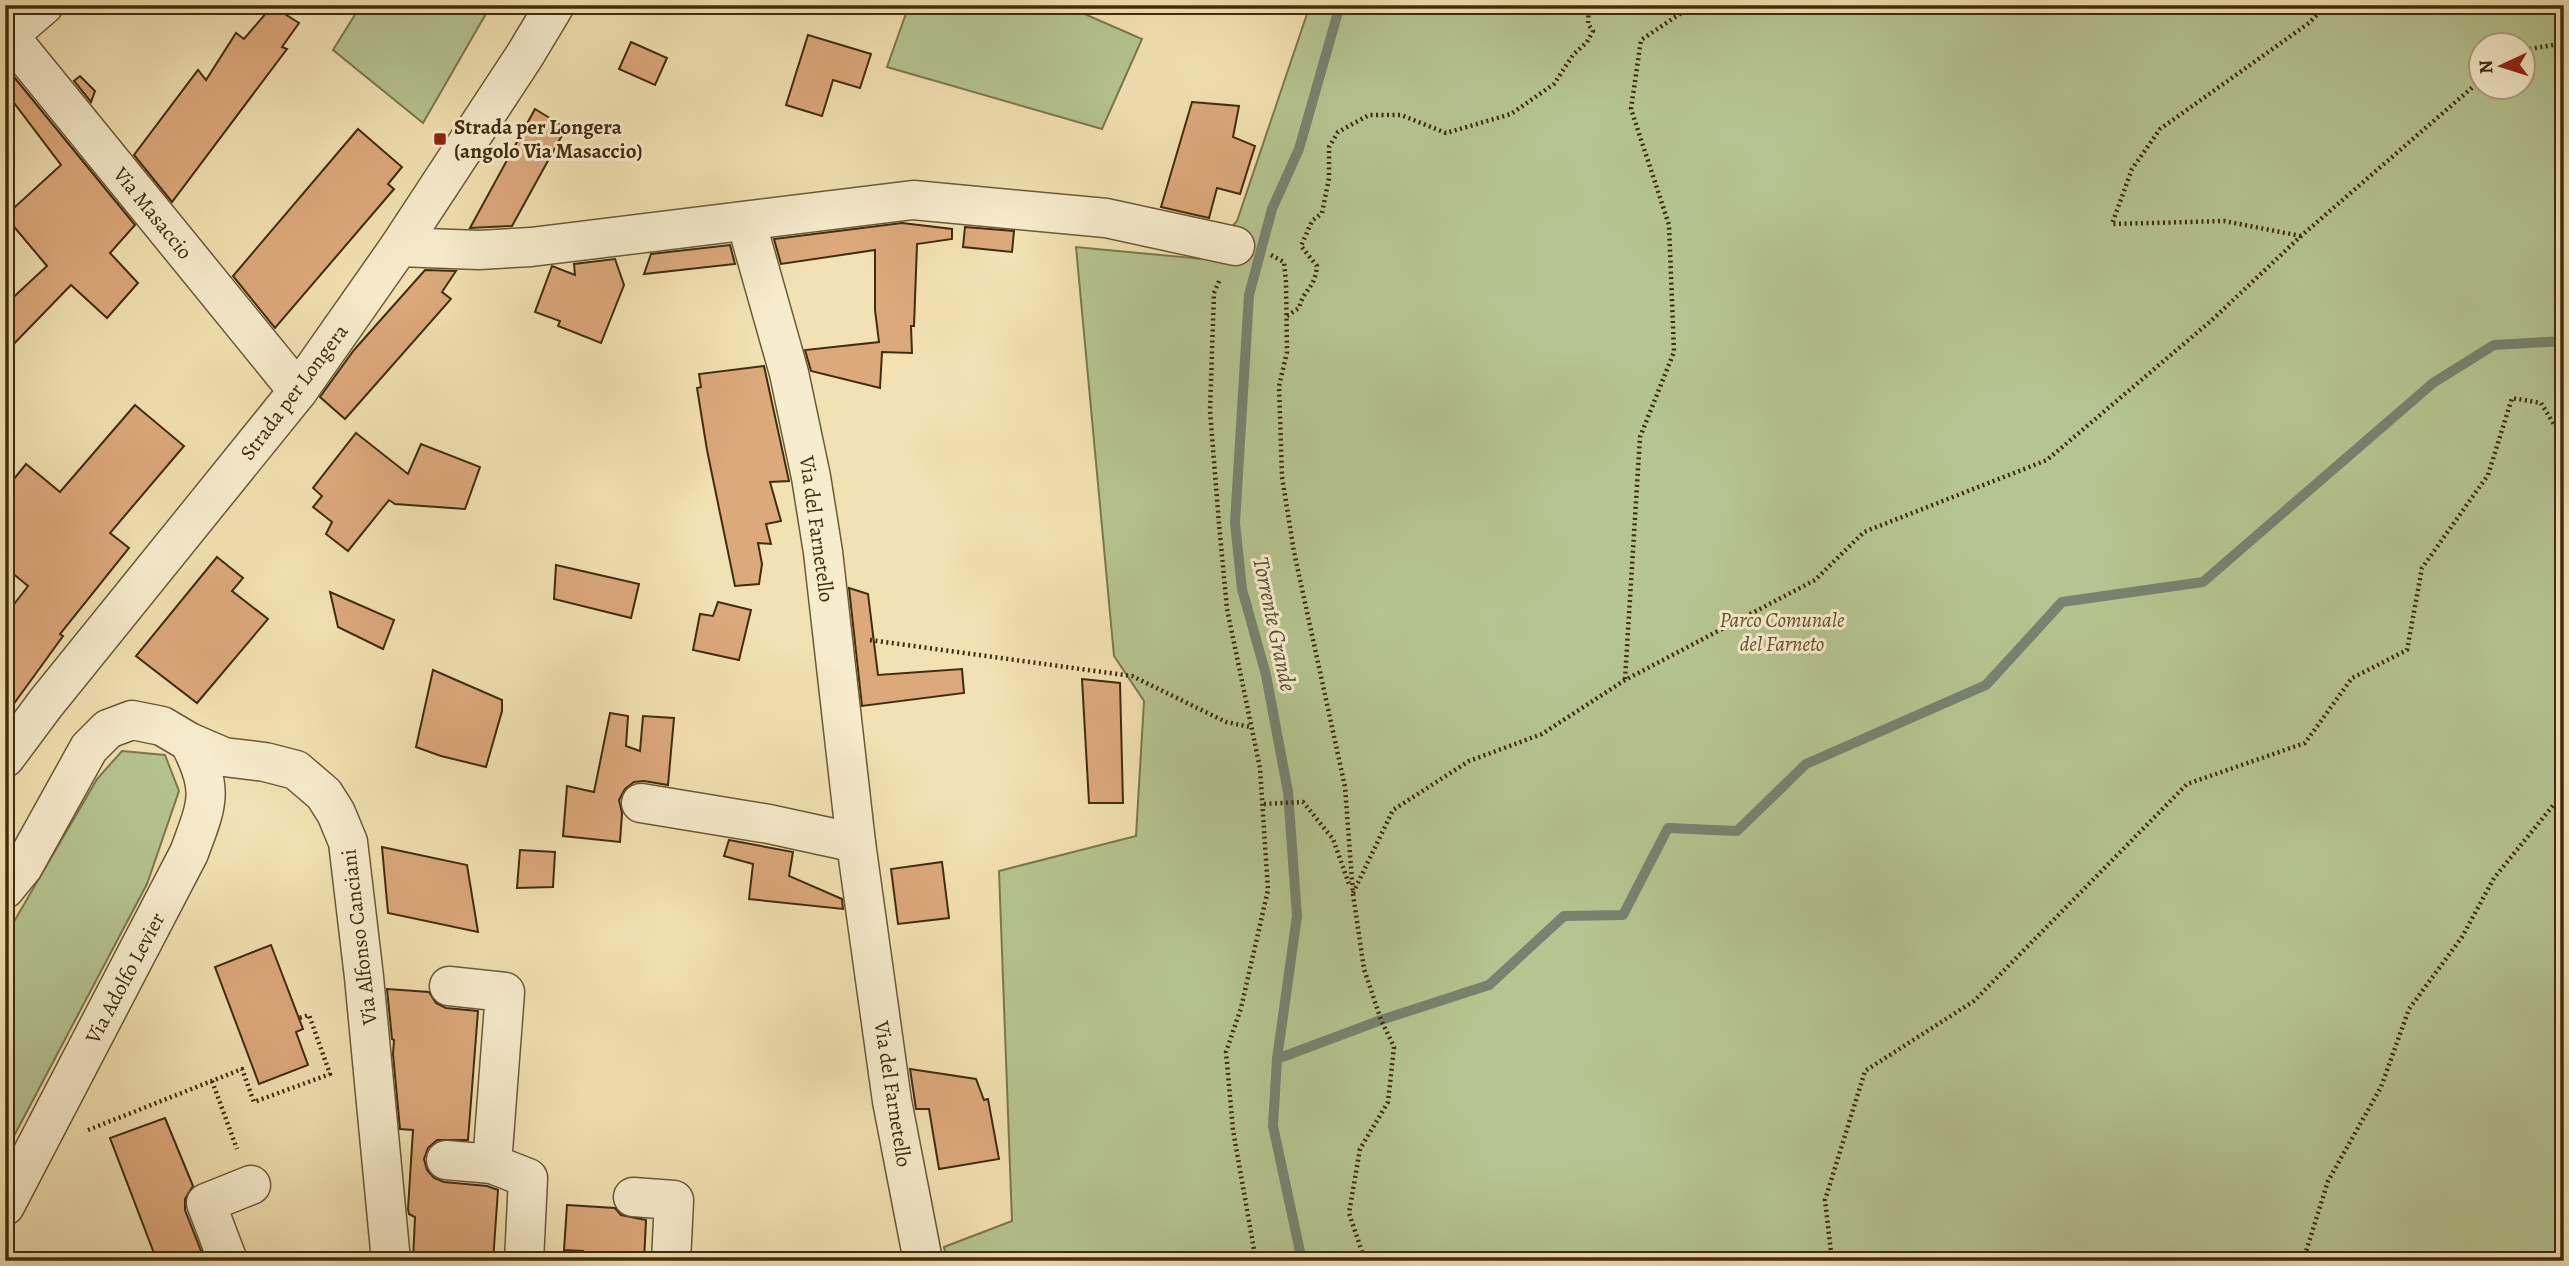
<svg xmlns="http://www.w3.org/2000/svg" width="2569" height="1266" font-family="Alegreya,serif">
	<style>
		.green { fill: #b5c490; stroke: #7a784f; stroke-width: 2; fill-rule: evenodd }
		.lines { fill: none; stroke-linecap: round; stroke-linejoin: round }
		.stream { stroke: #77836f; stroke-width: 10 }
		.building { fill: #dca97b; stroke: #402c0e; stroke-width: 2 }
		.minor-casing { stroke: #6c5937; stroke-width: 41 }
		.path { stroke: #402c0e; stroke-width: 4.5; stroke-dasharray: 2 3.5; stroke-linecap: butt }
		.minor { stroke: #f7eccd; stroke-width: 38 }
		.poi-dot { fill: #8f2418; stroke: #f7eccd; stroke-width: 2.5 }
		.labels { text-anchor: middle; stroke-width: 6; stroke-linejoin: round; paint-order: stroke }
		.poi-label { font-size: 21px; font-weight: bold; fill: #402c0e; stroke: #f7eccd; text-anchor: start }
		.street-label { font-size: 21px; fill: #402c0e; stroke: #f7eccd }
		.park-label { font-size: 21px; font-style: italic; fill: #5d522e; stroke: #f7eccd }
		.water-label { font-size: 23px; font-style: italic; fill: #575036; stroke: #f7eccd }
	</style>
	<rect width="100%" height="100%" fill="#f2e1b2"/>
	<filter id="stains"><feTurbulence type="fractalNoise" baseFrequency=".00286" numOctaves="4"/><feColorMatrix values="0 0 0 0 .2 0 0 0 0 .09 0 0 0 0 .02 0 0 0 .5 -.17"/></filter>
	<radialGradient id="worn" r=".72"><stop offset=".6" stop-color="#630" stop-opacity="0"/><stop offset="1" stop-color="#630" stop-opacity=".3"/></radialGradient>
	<g class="green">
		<path d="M 361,5 L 491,5 L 423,123 L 333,50 Z"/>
		<path d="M 909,5 L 1064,5 L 1142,39 L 1102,129 L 887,67 Z"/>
		<path d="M 1310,5 L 2564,5 L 2564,1261 L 947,1261 L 944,1247 L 1012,1221 L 999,871 L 1136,836 L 1144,701 L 1114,656 L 1076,247 L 1203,259 L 1237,221 ZM 2482,46 L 2524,46 L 2524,88 L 2482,88 Z"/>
		<path d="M 122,751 L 165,755 L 179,791 L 147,884 L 5,1153 L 5,937 L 97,779 Z"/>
	</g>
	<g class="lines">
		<g class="stream">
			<path d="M 1277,1059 L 1381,1020 L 1489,985 L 1564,916 L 1623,915 L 1668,828 L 1737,831 L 1806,764 L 1986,685 L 2062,602 L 2203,582 L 2433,383 L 2494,345 L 2564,341"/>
			<path d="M 1302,1261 L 1273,1126 L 1277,1059 L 1297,916 L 1288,792 L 1266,675 L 1242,589 L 1235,523 L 1249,295 L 1272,209 L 1299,149 L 1340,5"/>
		</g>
	</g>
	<g class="building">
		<path d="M 272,6 L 299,23 L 282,47 L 287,49 L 172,202 L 134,155 L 198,70 L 206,80 L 236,33 L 244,39 Z"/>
		<path d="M 808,35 L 871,54 L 860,88 L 833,80 L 822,116 L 786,105 Z"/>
		<path d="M 631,42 L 667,58 L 655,85 L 619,69 Z"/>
		<path d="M 5,66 L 135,225 L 110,253 L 138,283 L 107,318 L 71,285 L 5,353 L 5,305 L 47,266 L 5,216 L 61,165 L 5,91 Z"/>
		<path d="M 80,76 L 95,91 L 91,102 L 74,81 Z"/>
		<path d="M 1192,102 L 1239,106 L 1233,137 L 1255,146 L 1240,194 L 1217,188 L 1209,218 L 1161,207 Z"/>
		<path d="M 535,109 L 566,128 L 512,226 L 470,228 Z"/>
		<path d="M 358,129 L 402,167 L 388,184 L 394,189 L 275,328 L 233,276 Z"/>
		<path d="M 902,223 L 952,229 L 952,239 L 917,244 L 914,326 L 911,326 L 912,353 L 882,352 L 880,388 L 811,371 L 805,350 L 879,342 L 875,310 L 875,250 L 781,264 L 774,239 Z"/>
		<path d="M 965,227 L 1014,231 L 1012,252 L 963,247 Z"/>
		<path d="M 730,245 L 735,264 L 644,274 L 651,254 Z"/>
		<path d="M 615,259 L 624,285 L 601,343 L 558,326 L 560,321 L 535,312 L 552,266 L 575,275 L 574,264 Z"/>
		<path d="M 425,270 L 456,271 L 442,292 L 451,299 L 345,419 L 320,397 L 354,350 Z"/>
		<path d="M 764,366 L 789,481 L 770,482 L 781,521 L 766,524 L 771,544 L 758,543 L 762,564 L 759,584 L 735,586 L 707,450 L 697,388 L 701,387 L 699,374 Z"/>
		<path d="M 135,405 L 184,446 L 110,533 L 129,548 L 60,634 L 63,636 L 5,716 L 5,616 L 28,586 L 5,567 L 5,490 L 26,464 L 60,492 Z"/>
		<path d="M 356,433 L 408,474 L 421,444 L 480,467 L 465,509 L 395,504 L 389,500 L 348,551 L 326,534 L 332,522 L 313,507 L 322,496 L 313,488 Z"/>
		<path d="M 217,557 L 243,578 L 232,591 L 268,619 L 197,703 L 136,656 Z"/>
		<path d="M 556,565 L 639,584 L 631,618 L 554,599 Z"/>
		<path d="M 849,588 L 868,594 L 878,675 L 962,669 L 964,693 L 862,706 Z"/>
		<path d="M 330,592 L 394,620 L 383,649 L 338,627 Z"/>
		<path d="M 718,602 L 751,610 L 739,660 L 693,650 L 700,614 L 713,616 Z"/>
		<path d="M 433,670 L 502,700 L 502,711 L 486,767 L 441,756 L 416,747 Z"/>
		<path d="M 1082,679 L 1120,683 L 1123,803 L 1089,803 Z"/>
		<path d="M 610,713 L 628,716 L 626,746 L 640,751 L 643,716 L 674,718 L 668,785 L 644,781 L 634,782 L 625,789 L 619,800 L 622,813 L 620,842 L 563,836 L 567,786 L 594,792 Z"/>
		<path d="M 729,840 L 793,852 L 789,876 L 842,899 L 843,909 L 749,899 L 753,864 L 724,856 Z"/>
		<path d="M 382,847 L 467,865 L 478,932 L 388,913 Z"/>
		<path d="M 520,850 L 555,852 L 553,887 L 517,888 Z"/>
		<path d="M 942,862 L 949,918 L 898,924 L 891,869 Z"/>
		<path d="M 271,945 L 303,1029 L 296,1032 L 308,1065 L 259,1084 L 215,967 Z"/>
		<path d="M 387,989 L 429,992 L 436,1003 L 446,1008 L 478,1011 L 468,1140 L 437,1140 L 428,1148 L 424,1159 L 427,1170 L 434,1178 L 444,1182 L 487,1186 L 498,1190 L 493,1261 L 413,1261 L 415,1217 L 409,1214 L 408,1209 L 413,1130 L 400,1129 L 393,1054 L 394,1040 L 392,1039 Z"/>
		<path d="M 910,1069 L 976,1079 L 984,1100 L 988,1099 L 999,1159 L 939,1169 L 929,1109 L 916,1109 Z"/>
		<path d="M 165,1118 L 193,1186 L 185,1199 L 185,1210 L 205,1261 L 157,1261 L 110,1138 Z"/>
		<path d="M 567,1205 L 615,1208 L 621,1215 L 646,1220 L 644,1261 L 582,1261 L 583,1251 L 564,1250 Z"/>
	</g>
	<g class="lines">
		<g class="minor-casing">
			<g id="minor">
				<path d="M 5,31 L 298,391"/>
				<path d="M 9,35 L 44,5"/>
				<path d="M 746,221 L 789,373 L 811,477 L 823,552 L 856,843 L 892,1101 L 923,1261"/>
				<path d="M 399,247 L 479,250 L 531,247 L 913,200 L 1106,218 L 1235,246"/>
				<path d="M 5,758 L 46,703 L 298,391 L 399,247 L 525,55 L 555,5"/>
				<path d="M 641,803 L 769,824 L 856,843"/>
				<path d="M 5,889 L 23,867 L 89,748 L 108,729 L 132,720 L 162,726 L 189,742 L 224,757 L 265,762 L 296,770 L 324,794 L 336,813 L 348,842 L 364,977 L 391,1261"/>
				<path d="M 449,986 L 505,992 L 492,1164 L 528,1178 L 524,1261"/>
				<path d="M 446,1160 L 492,1164"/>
				<path d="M 633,1197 L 674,1200 L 671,1261"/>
				<path d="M 5,1206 L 189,853 C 207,804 215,791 189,742"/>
				<path d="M 228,1261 L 206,1203 L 251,1185"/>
			</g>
		</g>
		<g class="path">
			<path d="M 2524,50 L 2564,43"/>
			<path d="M 2301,236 L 2224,221 L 2112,224 L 2132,169 L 2160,129 L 2309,23 L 2326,5"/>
			<path d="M 1271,255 L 1284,262 L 1286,282 L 1287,352 L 1279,386 L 1282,477 L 1294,552 L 1345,787 L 1353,894 L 1364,969 L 1381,1020 L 1394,1047 L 1388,1102 L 1360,1149 L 1349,1213 L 1365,1261"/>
			<path d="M 1219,281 L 1214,293 L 1210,411 L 1219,524 L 1227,609 L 1260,768 L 1268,890 L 1241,1008 L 1226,1052 L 1233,1130 L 1256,1261"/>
			<path d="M 1287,316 L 1299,308 C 1304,288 1315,289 1317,266 L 1301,246 L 1312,221 L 1322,213 L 1329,178 L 1329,147 L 1338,132 L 1369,115 L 1401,115 L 1446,133 L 1511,114 L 1554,84 L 1573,55 L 1587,42 L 1593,31 L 1588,24 L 1589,5"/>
			<path d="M 870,640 L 1132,676 L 1226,722 L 1250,727"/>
			<path d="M 1625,679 L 1640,437 L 1674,352 L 1669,225 L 1631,109 L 1641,40 L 1693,5"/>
			<path d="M 1264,804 L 1303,802 L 1333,839 L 1350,887"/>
			<path d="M 1353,893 L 1393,810 L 1469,761 L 1542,734 L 1625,680 L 1815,580 L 1864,532 L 2047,460 L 2212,320 L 2301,236 L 2482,79"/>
			<path d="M 212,1081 L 237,1149"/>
			<path d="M 88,1130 L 242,1069 L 254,1102 L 330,1074 L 309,1015 L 299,1018"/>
			<path d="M 1832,1261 L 1825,1200 L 1865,1071 L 1974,1001 L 2187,784 L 2305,743 L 2352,678 L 2407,650 L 2422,568 L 2488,475 L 2512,398 L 2541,403 L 2555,426 L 2564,425"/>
			<path d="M 2303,1261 L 2328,1181 L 2381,1087 L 2409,1009 L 2462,937 L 2494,878 L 2564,792"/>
		</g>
		<use href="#minor" class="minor"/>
	</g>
	<rect class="poi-dot" x="433" y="132" width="14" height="14" rx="3.5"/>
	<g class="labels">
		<g class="poi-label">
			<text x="454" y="134">Strada per Longera<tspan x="454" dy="24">(angolo Via Masaccio)</tspan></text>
		</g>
		<g class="street-label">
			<text transform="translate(153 213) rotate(51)" y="7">Via Masaccio</text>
			<text transform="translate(294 392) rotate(-53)" y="7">Strada per Longera</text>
			<text transform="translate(817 529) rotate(82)" y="7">Via del Farnetello</text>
			<text transform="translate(359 937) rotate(-97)" y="7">Via Alfonso Canciani</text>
			<text transform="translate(125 978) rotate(-62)" y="7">Via Adolfo Levier</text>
			<text transform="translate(893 1094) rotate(81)" y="7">Via del Farnetello</text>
		</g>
		<g class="park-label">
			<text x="1782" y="627">Parco Comunale<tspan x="1782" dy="24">del Farneto</tspan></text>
		</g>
		<g class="water-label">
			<text transform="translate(1275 624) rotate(78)" y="8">Torrente Grande</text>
		</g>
	</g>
	<rect width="2569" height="1266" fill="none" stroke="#f2e1b2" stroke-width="28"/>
	<rect x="7" y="7" width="2555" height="1252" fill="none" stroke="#402c0e" stroke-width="3.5"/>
	<rect x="14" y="14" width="2541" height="1238" fill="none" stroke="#402c0e" stroke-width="2"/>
	<g transform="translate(2502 66) rotate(266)"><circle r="33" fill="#f7eccd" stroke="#ae9f81" stroke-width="2"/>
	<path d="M0-5L12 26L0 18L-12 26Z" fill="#8f2418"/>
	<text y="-10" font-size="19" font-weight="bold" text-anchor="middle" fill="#402c0e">N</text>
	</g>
	<rect width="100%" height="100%" filter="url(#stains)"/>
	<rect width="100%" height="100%" fill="url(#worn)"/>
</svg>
